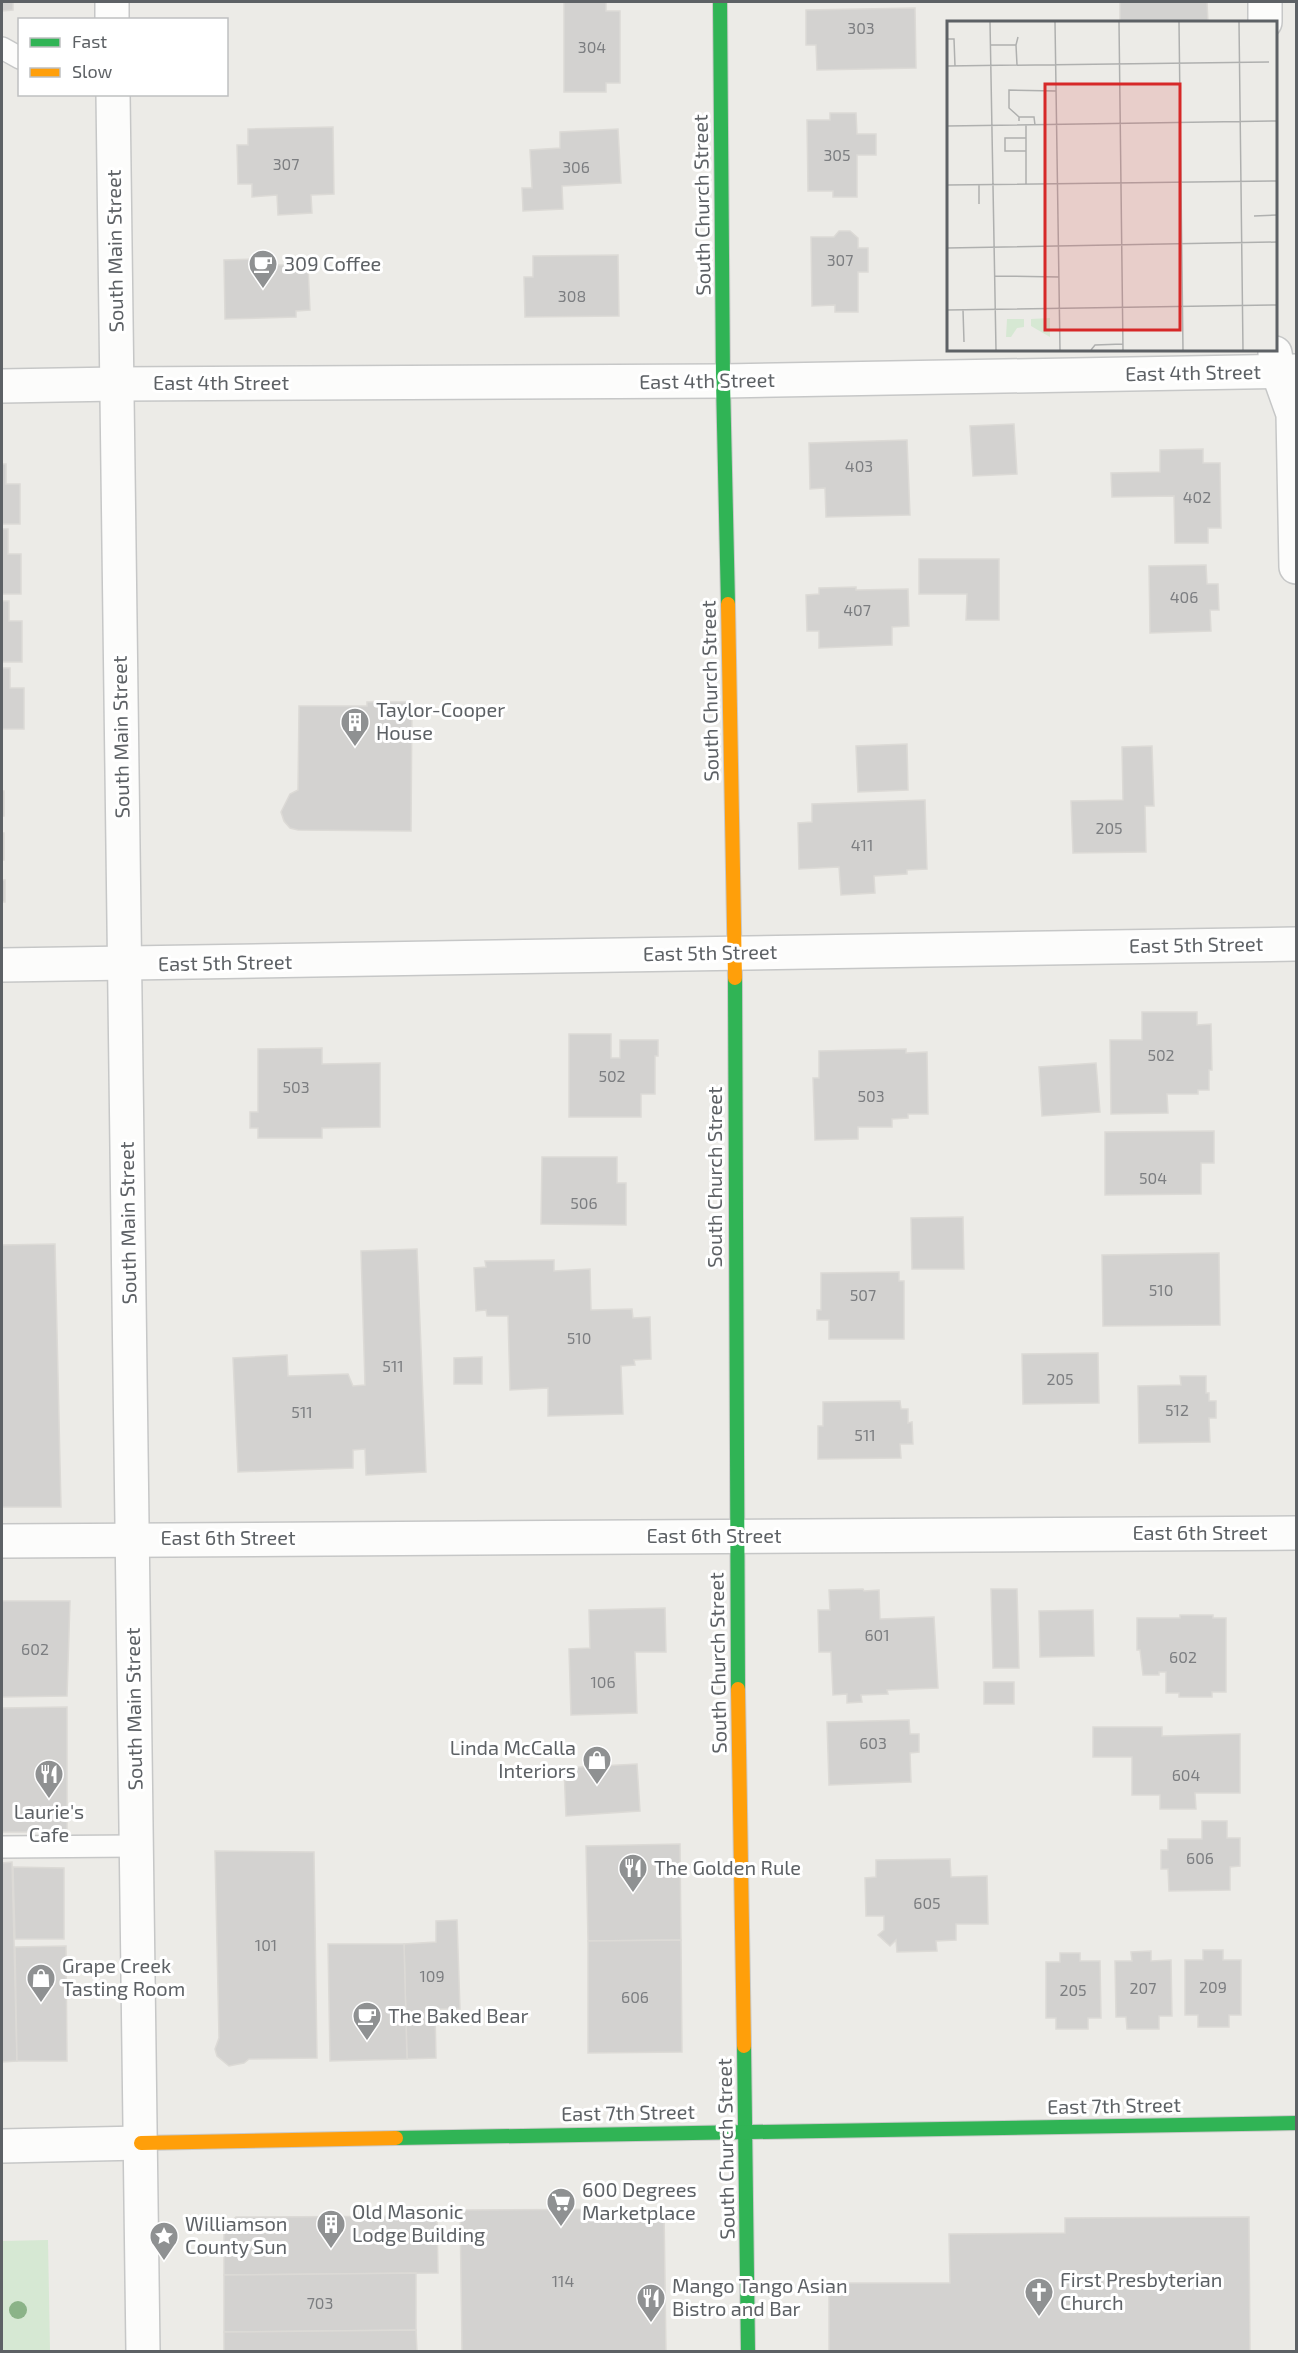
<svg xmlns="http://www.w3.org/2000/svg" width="1298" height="2353" font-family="'Exo 2',sans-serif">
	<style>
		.green { fill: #d6e8d3 }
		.building { fill: #d3d2d0; stroke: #dcdad6; stroke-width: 1.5 }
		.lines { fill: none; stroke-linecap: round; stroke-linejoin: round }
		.lane-casing { stroke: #c6c7c7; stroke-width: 24 }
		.street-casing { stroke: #c6c7c7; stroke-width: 36 }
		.fast-casing { stroke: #c9c9c8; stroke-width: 16 }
		.slow-casing { stroke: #c9c9c8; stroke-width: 16 }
		.lane { stroke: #fcfcfb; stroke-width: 21 }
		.street { stroke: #fcfcfb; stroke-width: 33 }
		.fast { stroke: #30b455; stroke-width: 14 }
		.slow { stroke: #ff9f0a; stroke-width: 14 }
		.tree { fill: #8bb388 }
		.labels { text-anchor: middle; stroke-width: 6; stroke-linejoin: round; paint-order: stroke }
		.number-label { font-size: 16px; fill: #7c7e81 }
		.street-label { font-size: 20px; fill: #5d6165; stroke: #fff }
		.poi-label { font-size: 20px; fill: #5d6165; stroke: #fff; text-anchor: start }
		.inset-road { fill: none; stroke: #afb0af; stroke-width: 1.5 }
		.view { fill: #d62828; fill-opacity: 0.15; stroke: #d62828; stroke-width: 3 }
		.inset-edge { fill: none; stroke: #5d6165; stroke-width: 3 }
	</style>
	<rect width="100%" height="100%" fill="#ecebe7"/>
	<path class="green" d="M 48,2240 L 50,2351 L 2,2351 L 2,2241 Z"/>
	<g class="building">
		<path d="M 2,2 L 13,2 L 13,10 L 2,11 Z"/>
		<path d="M 564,2 L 606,2 L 606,11 L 620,11 L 620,83 L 606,83 L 606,92 L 564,92 Z"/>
		<path d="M 1120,2 L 1207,2 L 1208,22 L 1120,22 Z"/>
		<path d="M 915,8 L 916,68 L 817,70 L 816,45 L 806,45 L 806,10 Z"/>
		<path d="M 830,113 L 856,113 L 857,134 L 876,134 L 876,155 L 857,155 L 857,197 L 833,197 L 833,191 L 808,191 L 807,120 L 830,120 Z"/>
		<path d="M 333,127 L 334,194 L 311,195 L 312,213 L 278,215 L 277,195 L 252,197 L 252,184 L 238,184 L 237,145 L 248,145 L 248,129 Z"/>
		<path d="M 618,129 L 621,183 L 562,186 L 563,209 L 523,211 L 522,188 L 532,188 L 530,150 L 560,148 L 560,132 Z"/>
		<path d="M 839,231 L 850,231 L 858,238 L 858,248 L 868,248 L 868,272 L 858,272 L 858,312 L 835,312 L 835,305 L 812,306 L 811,237 L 834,237 Z"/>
		<path d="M 618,255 L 619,316 L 525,317 L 524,277 L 533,277 L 533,256 Z"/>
		<path d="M 259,259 L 259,265 L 308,265 L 310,310 L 296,311 L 296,317 L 225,319 L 224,260 Z"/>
		<path d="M 1014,424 L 1017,474 L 973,476 L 970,426 Z"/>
		<path d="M 907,440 L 910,515 L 826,517 L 825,488 L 810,489 L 809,443 Z"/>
		<path d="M 1203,449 L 1203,463 L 1220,463 L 1221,528 L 1208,528 L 1208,543 L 1175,543 L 1174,496 L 1112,497 L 1111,473 L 1160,472 L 1160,450 Z"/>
		<path d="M 2,464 L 6,464 L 6,484 L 20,484 L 20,524 L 2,524 Z"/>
		<path d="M 2,529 L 8,529 L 8,554 L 21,554 L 21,594 L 2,594 Z"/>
		<path d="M 919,559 L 999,559 L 999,620 L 966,620 L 967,594 L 919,594 Z"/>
		<path d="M 1206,565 L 1207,584 L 1218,584 L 1219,610 L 1210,610 L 1211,631 L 1150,633 L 1149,566 Z"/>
		<path d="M 856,587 L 856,590 L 908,589 L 909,626 L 892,627 L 892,645 L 819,648 L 819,631 L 807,631 L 806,595 L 819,594 L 819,588 Z"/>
		<path d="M 2,601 L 9,601 L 9,621 L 22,621 L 22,662 L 2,662 Z"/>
		<path d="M 2,668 L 10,668 L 10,688 L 24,688 L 24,729 L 2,729 Z"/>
		<path d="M 367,702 L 412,702 L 411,831 L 298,830 L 290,828 L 284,821 L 281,812 L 290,794 L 298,790 L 299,706 L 367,706 Z"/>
		<path d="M 907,744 L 908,790 L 858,792 L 856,746 Z"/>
		<path d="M 1152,746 L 1154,806 L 1145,806 L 1146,852 L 1073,853 L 1071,801 L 1123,800 L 1122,747 Z"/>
		<rect x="2" y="791" width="2" height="25"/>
		<path d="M 925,800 L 927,869 L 907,870 L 907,874 L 874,876 L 875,893 L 841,895 L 839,867 L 799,869 L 798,823 L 812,822 L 812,804 Z"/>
		<rect x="2" y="833" width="2" height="27"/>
		<rect x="2" y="880" width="3" height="22"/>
		<path d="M 1142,1012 L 1197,1012 L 1197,1025 L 1211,1024 L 1212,1070 L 1209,1070 L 1209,1090 L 1198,1090 L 1198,1094 L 1167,1094 L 1168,1113 L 1111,1114 L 1110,1040 L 1142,1040 Z"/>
		<path d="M 569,1034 L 611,1034 L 611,1058 L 620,1058 L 620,1040 L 658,1040 L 658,1056 L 655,1056 L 655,1094 L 641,1094 L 641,1117 L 569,1117 Z"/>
		<path d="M 322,1048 L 322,1064 L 380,1063 L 380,1127 L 322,1128 L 322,1138 L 258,1138 L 258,1128 L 250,1128 L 250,1112 L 258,1112 L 258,1049 Z"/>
		<path d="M 906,1049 L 906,1053 L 927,1052 L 928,1114 L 908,1114 L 908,1118 L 892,1119 L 892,1127 L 858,1127 L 858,1139 L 815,1140 L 813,1078 L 819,1078 L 819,1051 Z"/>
		<path d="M 1096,1063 L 1100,1112 L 1042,1116 L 1039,1067 Z"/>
		<path d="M 1214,1131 L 1214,1163 L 1201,1163 L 1201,1194 L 1105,1195 L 1105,1132 Z"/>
		<path d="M 542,1157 L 617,1157 L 617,1183 L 626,1183 L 626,1225 L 541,1224 Z"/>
		<path d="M 963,1217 L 964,1269 L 912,1269 L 911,1218 Z"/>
		<path d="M 55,1244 L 61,1507 L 2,1507 L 2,1245 Z"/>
		<path d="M 417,1249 L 426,1472 L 366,1475 L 365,1449 L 353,1450 L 353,1468 L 238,1472 L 233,1358 L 287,1355 L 288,1376 L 348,1374 L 353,1386 L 365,1385 L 361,1251 Z"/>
		<path d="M 1219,1253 L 1220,1325 L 1103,1326 L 1102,1255 Z"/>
		<path d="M 554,1260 L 554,1271 L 590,1269 L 591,1310 L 632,1309 L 633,1318 L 650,1317 L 651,1359 L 634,1360 L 635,1365 L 621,1366 L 623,1414 L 548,1416 L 548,1388 L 510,1390 L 508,1316 L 487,1316 L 486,1310 L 476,1311 L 474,1268 L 486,1267 L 485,1261 Z"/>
		<path d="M 899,1272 L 899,1281 L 904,1281 L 904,1339 L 829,1339 L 829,1320 L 817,1320 L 817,1310 L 821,1310 L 821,1273 Z"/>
		<path d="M 1098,1353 L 1099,1403 L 1023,1404 L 1022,1354 Z"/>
		<path d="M 482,1357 L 482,1384 L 454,1384 L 454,1358 Z"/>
		<path d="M 1180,1376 L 1206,1376 L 1206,1393 L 1209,1393 L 1209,1401 L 1216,1401 L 1216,1418 L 1209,1418 L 1210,1442 L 1139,1443 L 1138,1386 L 1181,1385 Z"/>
		<path d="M 900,1401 L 901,1409 L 908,1409 L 908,1423 L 912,1422 L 913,1444 L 900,1444 L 901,1458 L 818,1459 L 818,1426 L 823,1426 L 823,1402 Z"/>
		<path d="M 863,1589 L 864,1591 L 879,1590 L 880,1619 L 934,1617 L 938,1688 L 887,1690 L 888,1694 L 861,1695 L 862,1702 L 847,1703 L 847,1694 L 833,1695 L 831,1652 L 819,1652 L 818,1610 L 830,1610 L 829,1590 Z"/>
		<path d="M 991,1589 L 1017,1589 L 1019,1668 L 993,1668 Z"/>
		<path d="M 2,1601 L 70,1601 L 67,1696 L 2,1697 Z"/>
		<path d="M 665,1608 L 666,1652 L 635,1652 L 637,1713 L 571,1715 L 569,1649 L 590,1648 L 589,1610 Z"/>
		<path d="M 1093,1610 L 1094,1656 L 1040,1657 L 1039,1611 Z"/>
		<path d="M 1180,1615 L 1213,1615 L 1213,1618 L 1226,1618 L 1226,1692 L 1212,1692 L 1212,1697 L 1179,1697 L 1179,1693 L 1166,1693 L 1166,1672 L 1159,1672 L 1159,1675 L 1143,1675 L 1140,1650 L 1137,1650 L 1137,1618 L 1180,1618 Z"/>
		<rect x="984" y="1682" width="30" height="22"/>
		<path d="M 67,1707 L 67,1832 L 2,1832 L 2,1708 Z"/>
		<path d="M 909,1720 L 910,1734 L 919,1734 L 919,1752 L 910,1753 L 911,1782 L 829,1785 L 827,1722 Z"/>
		<path d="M 1093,1727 L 1162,1727 L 1162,1736 L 1240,1734 L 1240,1793 L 1195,1793 L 1196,1809 L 1160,1809 L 1160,1795 L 1132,1795 L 1132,1757 L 1093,1757 Z"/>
		<path d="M 637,1764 L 640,1811 L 566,1816 L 564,1768 Z"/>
		<path d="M 1202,1821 L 1227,1821 L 1227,1838 L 1240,1838 L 1240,1866 L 1230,1867 L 1230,1890 L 1169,1891 L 1168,1869 L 1161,1869 L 1161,1850 L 1168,1850 L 1168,1839 L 1202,1839 Z"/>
		<path d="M 680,1844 L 681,1940 L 588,1941 L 586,1846 Z"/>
		<path d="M 215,1851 L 314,1852 L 317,2058 L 249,2059 L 244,2063 L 229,2066 L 217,2056 L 215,2049 L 219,2038 Z"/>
		<path d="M 950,1859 L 951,1877 L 987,1876 L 988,1924 L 956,1924 L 956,1940 L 936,1941 L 937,1951 L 897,1952 L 896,1940 L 890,1946 L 878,1935 L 884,1930 L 884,1916 L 866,1916 L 865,1878 L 876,1877 L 876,1860 Z"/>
		<path d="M 12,1862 L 17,2061 L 2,2062 L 2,1863 Z"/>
		<path d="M 13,1867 L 64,1868 L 64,1939 L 15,1939 Z"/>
		<path d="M 457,1920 L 460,2009 L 435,2009 L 436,2058 L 407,2059 L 404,1944 L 436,1942 L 436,1921 Z"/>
		<path d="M 681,1940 L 682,2052 L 588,2053 L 588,1941 Z"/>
		<path d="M 328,1944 L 404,1944 L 407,2059 L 330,2061 Z"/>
		<path d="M 66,1946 L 67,2061 L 17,2061 L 15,1947 Z"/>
		<path d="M 1203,1950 L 1223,1950 L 1223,1960 L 1241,1960 L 1241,2015 L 1229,2015 L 1229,2027 L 1198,2027 L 1198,2015 L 1185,2015 L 1185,1960 L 1203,1960 Z"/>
		<path d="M 1151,1951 L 1151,1961 L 1171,1960 L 1172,2016 L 1159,2016 L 1159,2029 L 1127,2029 L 1126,2017 L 1116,2017 L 1115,1961 L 1132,1961 L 1131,1952 Z"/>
		<path d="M 1060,1953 L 1080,1953 L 1080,1961 L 1100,1961 L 1101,2018 L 1088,2018 L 1088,2029 L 1056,2029 L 1056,2018 L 1046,2018 L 1046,1962 L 1060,1962 Z"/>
		<path d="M 664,2209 L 666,2352 L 462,2352 L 460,2210 Z"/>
		<path d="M 437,2216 L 438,2273 L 224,2275 L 224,2227 L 236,2217 Z"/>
		<path d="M 1249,2217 L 1250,2352 L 829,2352 L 829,2283 L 950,2283 L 949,2234 L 1065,2233 L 1065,2218 Z"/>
		<path d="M 416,2273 L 416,2330 L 224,2332 L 224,2275 Z"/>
		<path d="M 416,2330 L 417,2352 L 224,2352 L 224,2332 Z"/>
	</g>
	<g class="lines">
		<g class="lane-casing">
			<g id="lane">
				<path d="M 2,48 L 20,58"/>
				<path d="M 2,1847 L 136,1846"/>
			</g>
		</g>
		<g class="street-casing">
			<g id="street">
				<path d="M 112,2 L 112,20"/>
				<path d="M 1265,2 L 1265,22"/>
				<path d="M 113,94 L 143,2352"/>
				<path d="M 1275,353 L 1278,372 L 1293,414 L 1296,567"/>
				<path d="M 2,386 L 117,384 L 723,381 L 1296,371"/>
				<path d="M 2,965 L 1296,944"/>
				<path d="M 2,1541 L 1296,1533"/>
				<path d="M 2,2146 L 141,2143"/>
			</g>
		</g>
		<g class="fast-casing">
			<g id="fast">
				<path d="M 720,2 L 723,381 L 728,604"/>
				<path d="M 735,978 L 738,1689"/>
				<path d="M 744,2046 L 748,2352"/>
				<path d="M 396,2138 L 1296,2123"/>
			</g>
		</g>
		<g class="slow-casing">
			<g id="slow">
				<path d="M 728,604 L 735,978"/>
				<path d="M 738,1689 L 744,2046"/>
				<path d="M 141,2143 L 396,2138"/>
			</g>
		</g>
		<use href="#lane" class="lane"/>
		<use href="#street" class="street"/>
		<use href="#fast" class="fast"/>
		<use href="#slow" class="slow"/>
	</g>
	<circle class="tree" cx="18" cy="2310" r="9"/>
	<defs>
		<g id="cafe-pin" transform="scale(1.5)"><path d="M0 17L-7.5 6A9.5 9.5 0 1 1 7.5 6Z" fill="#8f9192" stroke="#fff"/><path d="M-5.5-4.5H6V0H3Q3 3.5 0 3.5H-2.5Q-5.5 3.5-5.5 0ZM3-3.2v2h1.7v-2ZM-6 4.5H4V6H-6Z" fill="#fff"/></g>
		<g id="building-pin" transform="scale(1.5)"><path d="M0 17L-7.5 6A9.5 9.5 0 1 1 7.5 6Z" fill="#8f9192" stroke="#fff"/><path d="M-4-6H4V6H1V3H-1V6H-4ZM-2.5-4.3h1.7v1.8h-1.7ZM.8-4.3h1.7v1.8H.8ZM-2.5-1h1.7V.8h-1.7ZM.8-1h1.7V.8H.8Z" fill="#fff"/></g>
		<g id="shop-pin" transform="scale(1.5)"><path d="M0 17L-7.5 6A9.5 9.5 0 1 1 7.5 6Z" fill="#8f9192" stroke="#fff"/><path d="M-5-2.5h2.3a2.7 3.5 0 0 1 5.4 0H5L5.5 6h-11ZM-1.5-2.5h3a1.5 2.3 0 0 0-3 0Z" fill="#fff"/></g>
		<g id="restaurant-pin" transform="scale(1.5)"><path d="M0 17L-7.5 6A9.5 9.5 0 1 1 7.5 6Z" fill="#8f9192" stroke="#fff"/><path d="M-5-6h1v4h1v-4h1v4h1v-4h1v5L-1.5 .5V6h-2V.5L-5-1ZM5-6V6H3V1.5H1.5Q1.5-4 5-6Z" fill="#fff"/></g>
		<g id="supermarket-pin" transform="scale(1.5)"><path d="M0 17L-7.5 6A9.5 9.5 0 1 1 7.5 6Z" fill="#8f9192" stroke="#fff"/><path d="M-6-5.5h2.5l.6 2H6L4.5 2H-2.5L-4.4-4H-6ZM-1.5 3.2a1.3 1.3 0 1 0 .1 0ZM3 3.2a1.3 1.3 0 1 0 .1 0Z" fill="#fff"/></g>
		<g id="sight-pin" transform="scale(1.5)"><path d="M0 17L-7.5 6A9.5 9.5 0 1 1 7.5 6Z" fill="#8f9192" stroke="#fff"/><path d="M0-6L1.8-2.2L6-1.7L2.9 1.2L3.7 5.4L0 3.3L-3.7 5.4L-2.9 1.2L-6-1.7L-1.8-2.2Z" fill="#fff"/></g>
		<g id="church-pin" transform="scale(1.5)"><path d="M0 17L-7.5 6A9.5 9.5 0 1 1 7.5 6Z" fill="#8f9192" stroke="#fff"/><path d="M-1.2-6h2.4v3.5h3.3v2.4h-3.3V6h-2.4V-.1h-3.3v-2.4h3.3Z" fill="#fff"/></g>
	</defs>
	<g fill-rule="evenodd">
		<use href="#cafe-pin" x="263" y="264"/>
		<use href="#building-pin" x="355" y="722"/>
		<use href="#shop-pin" x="597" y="1760"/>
		<use href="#restaurant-pin" x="49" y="1774"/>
		<use href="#restaurant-pin" x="633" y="1868"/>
		<use href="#shop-pin" x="41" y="1978"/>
		<use href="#cafe-pin" x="367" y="2016"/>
		<use href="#supermarket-pin" x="561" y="2202"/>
		<use href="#building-pin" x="331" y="2224"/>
		<use href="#sight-pin" x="164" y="2236"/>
		<use href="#church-pin" x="1039" y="2292"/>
		<use href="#restaurant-pin" x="651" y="2298"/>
	</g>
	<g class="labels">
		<g class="number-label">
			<text x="861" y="34">303</text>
			<text x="592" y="53">304</text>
			<text x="837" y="161">305</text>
			<text x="286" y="170">307</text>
			<text x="576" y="173">306</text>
			<text x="840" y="266">307</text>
			<text x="572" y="302">308</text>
			<text x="859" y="472">403</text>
			<text x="1197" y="503">402</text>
			<text x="1184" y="603">406</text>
			<text x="857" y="616">407</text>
			<text x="1109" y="834">205</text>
			<text x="862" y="851">411</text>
			<text x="1161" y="1061">502</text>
			<text x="612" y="1082">502</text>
			<text x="296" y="1093">503</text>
			<text x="871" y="1102">503</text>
			<text x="1153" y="1184">504</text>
			<text x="584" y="1209">506</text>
			<text x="1161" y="1296">510</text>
			<text x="863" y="1301">507</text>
			<text x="579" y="1344">510</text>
			<text x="393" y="1372">511</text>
			<text x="1060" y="1385">205</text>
			<text x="1177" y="1416">512</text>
			<text x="302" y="1418">511</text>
			<text x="865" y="1441">511</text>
			<text x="877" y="1641">601</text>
			<text x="35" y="1655">602</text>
			<text x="1183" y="1663">602</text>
			<text x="603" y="1688">106</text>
			<text x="873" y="1749">603</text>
			<text x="1186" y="1781">604</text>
			<text x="1200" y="1864">606</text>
			<text x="927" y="1909">605</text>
			<text x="266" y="1951">101</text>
			<text x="432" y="1982">109</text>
			<text x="1213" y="1993">209</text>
			<text x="1143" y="1994">207</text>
			<text x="1073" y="1996">205</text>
			<text x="635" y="2003">606</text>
			<text x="563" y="2287">114</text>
			<text x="320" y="2309">703</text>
		</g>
		<g class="street-label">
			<text transform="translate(702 205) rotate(-91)" y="7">South Church Street</text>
			<text transform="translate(115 251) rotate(-91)" y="7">South Main Street</text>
			<text transform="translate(1193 373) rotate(-1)" y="7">East 4th Street</text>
			<text transform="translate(707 381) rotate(-1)" y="7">East 4th Street</text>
			<text x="221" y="390">East 4th Street</text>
			<text transform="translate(710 691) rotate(-91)" y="7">South Church Street</text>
			<text transform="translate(121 737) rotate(-91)" y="7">South Main Street</text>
			<text transform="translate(1196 945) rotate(-1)" y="7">East 5th Street</text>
			<text transform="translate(710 953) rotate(-1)" y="7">East 5th Street</text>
			<text transform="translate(225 963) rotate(-1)" y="7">East 5th Street</text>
			<text transform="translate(715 1177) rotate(-90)" y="7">South Church Street</text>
			<text transform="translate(128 1223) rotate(-91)" y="7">South Main Street</text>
			<text x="1200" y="1540">East 6th Street</text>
			<text x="714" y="1543">East 6th Street</text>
			<text x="228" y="1545">East 6th Street</text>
			<text transform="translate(718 1663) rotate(-91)" y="7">South Church Street</text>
			<text transform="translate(134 1709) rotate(-91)" y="7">South Main Street</text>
			<text transform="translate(1114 2106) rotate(-1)" y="7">East 7th Street</text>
			<text transform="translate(628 2113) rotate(-1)" y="7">East 7th Street</text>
			<text transform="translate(726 2149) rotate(-91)" y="7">South Church Street</text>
		</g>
		<g class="poi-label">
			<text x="284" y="271">309 Coffee</text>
			<text x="376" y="717">Taylor-Cooper<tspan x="376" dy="23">House</tspan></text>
			<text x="576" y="1755" text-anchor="end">Linda McCalla<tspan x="576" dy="23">Interiors</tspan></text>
			<text x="49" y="1819" text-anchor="middle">Laurie's<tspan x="49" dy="23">Cafe</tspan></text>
			<text x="654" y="1875">The Golden Rule</text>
			<text x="62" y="1973">Grape Creek<tspan x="62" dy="23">Tasting Room</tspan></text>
			<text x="388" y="2023">The Baked Bear</text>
			<text x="582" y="2197">600 Degrees<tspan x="582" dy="23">Marketplace</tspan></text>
			<text x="352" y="2219">Old Masonic<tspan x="352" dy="23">Lodge Building</tspan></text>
			<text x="185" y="2231">Williamson<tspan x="185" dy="23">County Sun</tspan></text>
			<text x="1060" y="2287">First Presbyterian<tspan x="1060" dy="23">Church</tspan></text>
			<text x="672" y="2293">Mango Tango Asian<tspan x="672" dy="23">Bistro and Bar</tspan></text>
		</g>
	</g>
	<g transform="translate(947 21)">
		<rect width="330" height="330" fill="#ecebe7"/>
		<path d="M 103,297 L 103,316 L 84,305 L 84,298 ZM 60,298 L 77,298 L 77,306 L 70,307 L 64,316 L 59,316 Z" fill="#d6e8d3"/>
		<path class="inset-road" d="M 43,1 L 49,329M 108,1 L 113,329M 172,1 L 176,329M 232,1 L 236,329M 292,1 L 296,329M 0,18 L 7,18 L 8,45M 43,24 L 69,24 L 71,16M 69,24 L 70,44M 0,45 L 322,41M 72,96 L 62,87 L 62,69 L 109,70M 72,100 L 72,96 L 87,96 L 88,104M 79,104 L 79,164M 0,105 L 330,100M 79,117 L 58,117 L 58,130 L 79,130M 0,164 L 330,160M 32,164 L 32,183M 307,195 L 330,194M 0,227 L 330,221M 48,255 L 112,256M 0,289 L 330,284M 16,289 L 17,321M 144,329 L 148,324 L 176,323"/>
		<path class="view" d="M 98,63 L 233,63 L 233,309 L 98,309 Z"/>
		<rect width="330" height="330" class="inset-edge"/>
	</g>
	<rect width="1298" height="2353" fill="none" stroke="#5d6165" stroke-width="6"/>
	<rect x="18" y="18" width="210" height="78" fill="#ffffff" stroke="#bec0c1" stroke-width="1.5"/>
	<rect x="30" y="38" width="30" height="9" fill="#30b455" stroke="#bec0c1" stroke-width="1.5"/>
	<text x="72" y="48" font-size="18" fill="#5d6165">Fast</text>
	<rect x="30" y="68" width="30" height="9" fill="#ff9f0a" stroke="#bec0c1" stroke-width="1.5"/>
	<text x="72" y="78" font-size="18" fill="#5d6165">Slow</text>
</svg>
